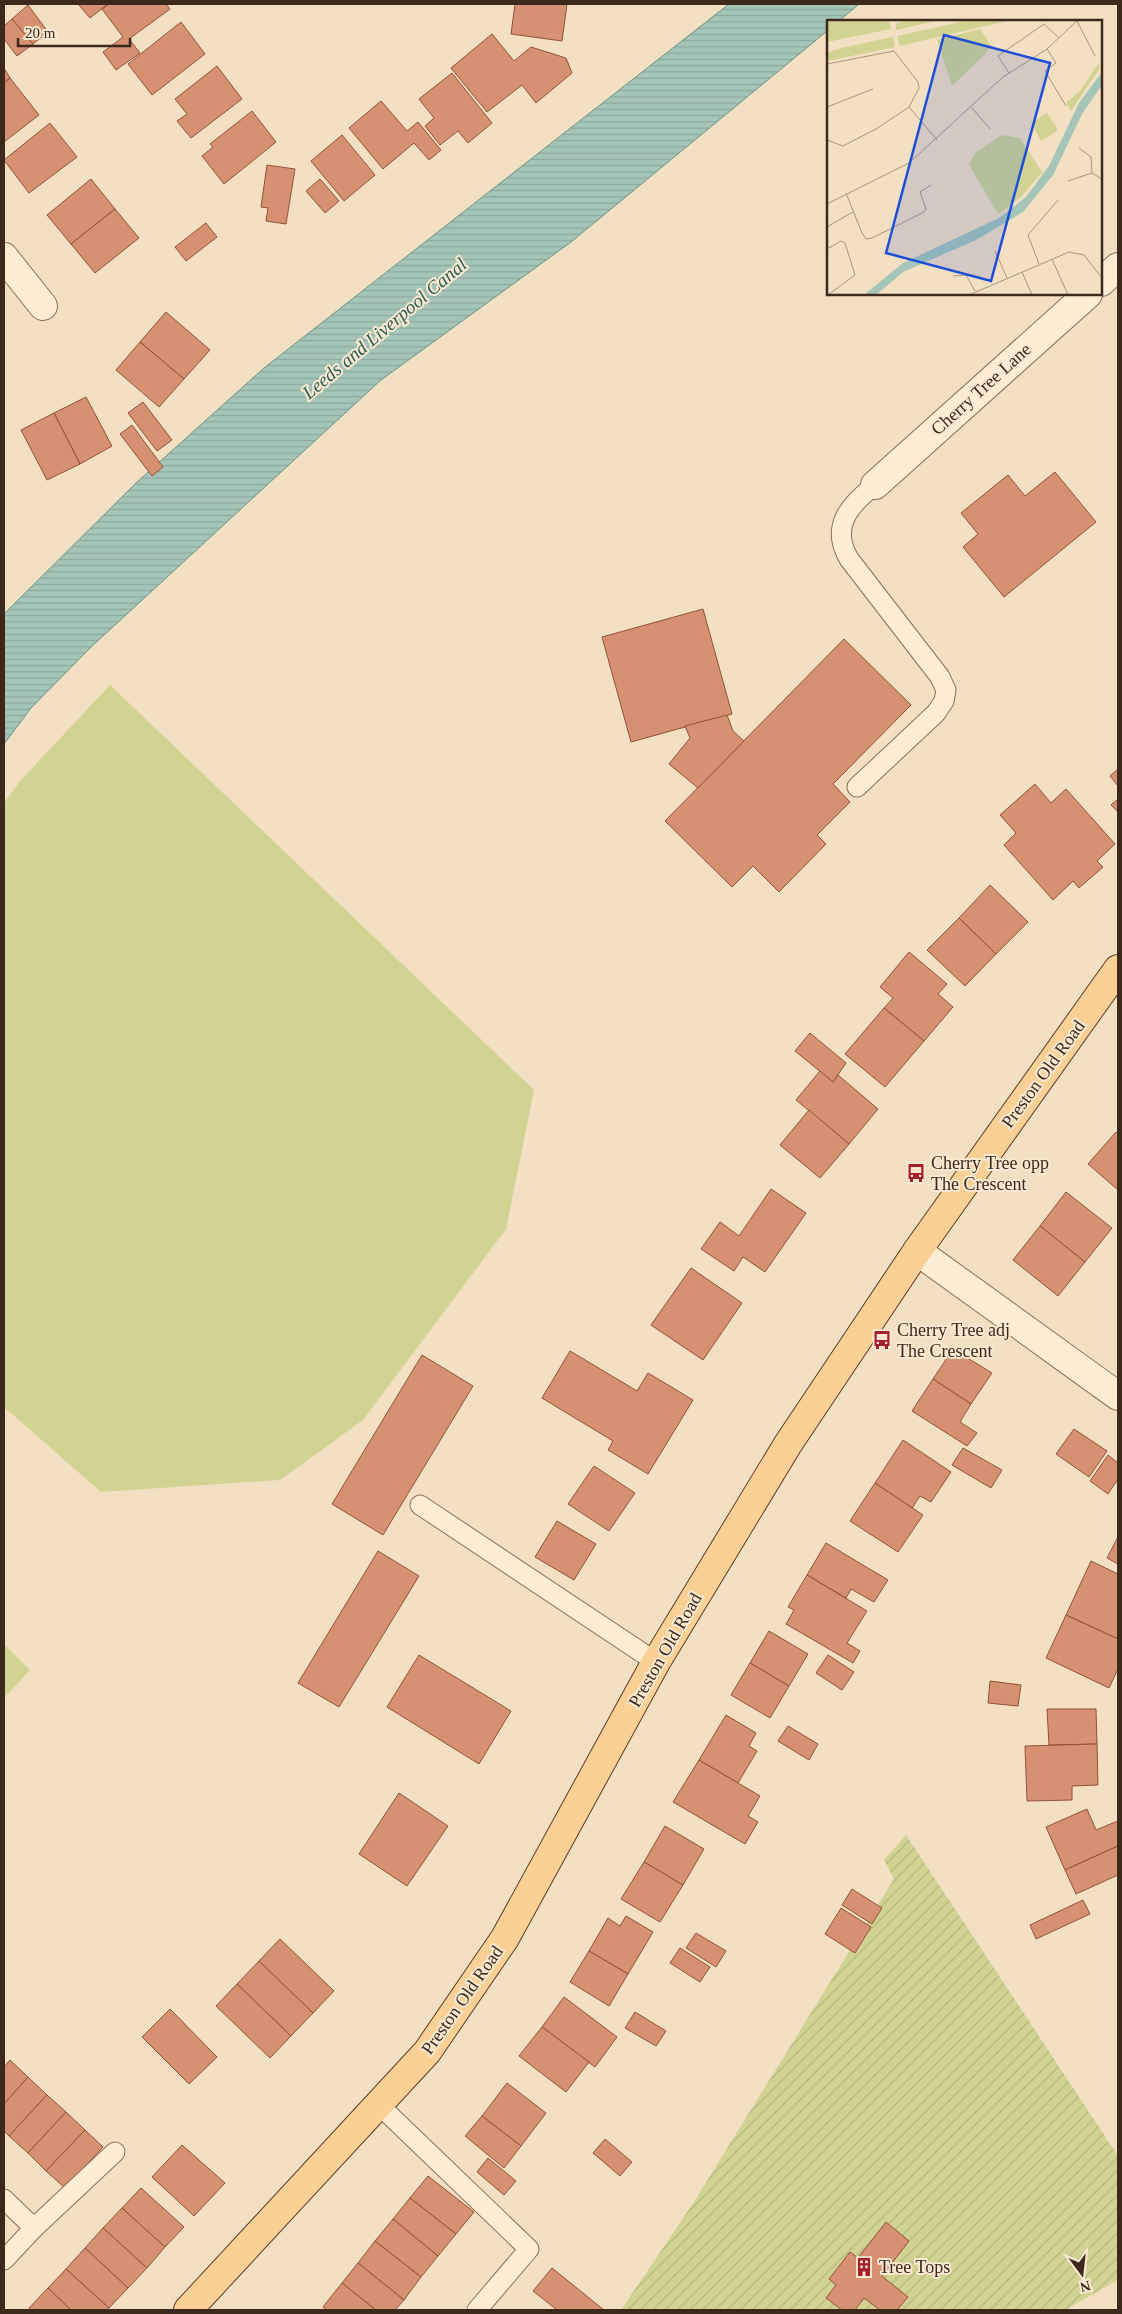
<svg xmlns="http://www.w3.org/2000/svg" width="1122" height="2314" font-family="Georgia,serif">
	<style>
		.garden { fill: url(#garden-furrows) }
		.pitch { fill: #d2d393 }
		.water { fill: url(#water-rules); stroke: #699485 }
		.building { fill: #d69172; stroke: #915239 }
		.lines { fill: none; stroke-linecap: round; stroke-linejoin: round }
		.lane-casing { stroke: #8f6e56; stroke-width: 21 }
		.street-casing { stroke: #8f6e56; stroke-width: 30 }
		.primary-casing { stroke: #5c3c2b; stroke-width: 30 }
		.lane { stroke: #fdedd5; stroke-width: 19 }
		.street { stroke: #fdedd5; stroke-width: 28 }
		.primary { stroke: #fbd094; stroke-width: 28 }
		.labels { text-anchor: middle; stroke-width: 4; stroke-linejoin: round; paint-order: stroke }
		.street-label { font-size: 18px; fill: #3d281c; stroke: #f9e9d1 }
		.poi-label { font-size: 18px; fill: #3d281c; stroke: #f9e9d1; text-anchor: start }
		.water-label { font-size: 19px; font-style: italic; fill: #295e55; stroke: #f9e9d1 }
		.inset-road { fill: none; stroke: #aa967f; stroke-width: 1 }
		.view { fill: #1d4ed8; fill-opacity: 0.15; stroke: #1d4ed8; stroke-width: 2.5 }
		.inset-edge { fill: none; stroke: #3d281c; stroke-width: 2.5 }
	</style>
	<defs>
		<pattern id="garden-furrows" width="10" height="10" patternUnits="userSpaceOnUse" patternTransform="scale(1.25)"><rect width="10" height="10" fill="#d2d393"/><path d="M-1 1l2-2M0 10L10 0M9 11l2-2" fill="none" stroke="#b5b57e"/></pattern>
		<pattern id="water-rules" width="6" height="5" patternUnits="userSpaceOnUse" patternTransform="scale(1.25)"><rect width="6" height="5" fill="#a4c5b8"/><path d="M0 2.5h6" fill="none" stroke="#8ea99e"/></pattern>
	</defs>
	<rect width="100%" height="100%" fill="#f3dfc1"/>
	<path class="garden" d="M 906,1835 L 1118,2156 L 1118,2280 L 1065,2310 L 621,2310 L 692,2205 L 894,1879 L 884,1860 Z"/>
	<g class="pitch">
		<path d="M 110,685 L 534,1090 L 506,1229 L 363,1420 L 280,1480 L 101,1492 L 4,1407 L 4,803 L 20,781 Z"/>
		<path d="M 4,1644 L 30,1670 L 4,1698 Z"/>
	</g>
	<path class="water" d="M 729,4 L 859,4 L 839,21 L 828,21 L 828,30 L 815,41 L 571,242 L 381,380 L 90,648 L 31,708 L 4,744 L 4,614 L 136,483 L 264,368 Z"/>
	<g class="building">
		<path d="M 81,4 L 108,4 L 90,18 L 79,5 Z"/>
		<path d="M 109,4 L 166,4 L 170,9 L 129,39 L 140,53 L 116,70 L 103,52 L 123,37 L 102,9 Z"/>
		<path d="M 515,4 L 567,4 L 562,41 L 511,34 Z"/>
		<path d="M 28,5 L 48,32 L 33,44 L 12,19 Z"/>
		<path d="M 12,19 L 33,44 L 17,56 L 4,39 L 4,26 Z"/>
		<path d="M 181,22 L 205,54 L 152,95 L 128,64 Z"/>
		<path d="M 492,34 L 514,61 L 531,47 L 566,58 L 572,73 L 536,103 L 522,85 L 487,112 L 451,68 Z"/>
		<path d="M 217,66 L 242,99 L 191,138 L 177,121 L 187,114 L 175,99 Z"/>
		<path d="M 4,68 L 10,78 L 4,83 Z"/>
		<path d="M 452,73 L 492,123 L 468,143 L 458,131 L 440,145 L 425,126 L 434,118 L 419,99 Z"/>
		<path d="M 10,78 L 39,115 L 4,142 L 4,83 Z"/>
		<path d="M 381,101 L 407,131 L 418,122 L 441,150 L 429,160 L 414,143 L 383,169 L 349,128 Z"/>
		<path d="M 252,111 L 276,142 L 224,184 L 202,156 L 213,147 L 210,144 Z"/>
		<path d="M 50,123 L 77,157 L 29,193 L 4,160 Z"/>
		<path d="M 342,135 L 375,175 L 344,201 L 311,161 Z"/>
		<path d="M 267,165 L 295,169 L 286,224 L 266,221 L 268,208 L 261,207 Z"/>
		<path d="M 91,179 L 115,209 L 71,244 L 47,215 Z"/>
		<path d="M 320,179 L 339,201 L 325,213 L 306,191 Z"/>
		<path d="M 115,209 L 139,238 L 95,273 L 71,244 Z"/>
		<path d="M 206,223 L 217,237 L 186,261 L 175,247 Z"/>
		<path d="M 166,312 L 210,350 L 184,379 L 140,342 Z"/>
		<path d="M 140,342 L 184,379 L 159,407 L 116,370 Z"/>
		<path d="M 86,397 L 112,446 L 80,464 L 54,413 Z"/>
		<path d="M 143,402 L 172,440 L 157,451 L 128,413 Z"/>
		<path d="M 54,413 L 80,464 L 47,480 L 21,430 Z"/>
		<path d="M 132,425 L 163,467 L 152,476 L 120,434 Z"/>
		<path d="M 1055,472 L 1096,522 L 1004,597 L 963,547 L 978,534 L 961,513 L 1008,475 L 1025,496 Z"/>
		<path d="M 703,609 L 732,714 L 631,742 L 602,637 Z"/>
		<path d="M 844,639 L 911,705 L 833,784 L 850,802 L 817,835 L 826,844 L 779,892 L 753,866 L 732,887 L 665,821 Z"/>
		<path d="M 727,715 L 733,731 L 744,741 L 698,788 L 669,764 L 690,738 L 685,726 Z"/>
		<path d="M 1118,769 L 1118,786 L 1110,776 Z"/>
		<path d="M 1035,784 L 1051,803 L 1066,789 L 1115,844 L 1097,861 L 1103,867 L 1079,888 L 1073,881 L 1053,900 L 1004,845 L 1016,833 L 1000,815 Z"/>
		<path d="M 1118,799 L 1118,812 L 1111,805 Z"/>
		<path d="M 990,885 L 1028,922 L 996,954 L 959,918 Z"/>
		<path d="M 959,918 L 996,954 L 965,986 L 927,950 Z"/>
		<path d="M 909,952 L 947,984 L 938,994 L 953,1007 L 924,1041 L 884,1008 L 893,998 L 880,987 Z"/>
		<path d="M 884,1008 L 924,1041 L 885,1087 L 845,1054 Z"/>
		<path d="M 810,1033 L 846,1063 L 833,1082 L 795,1051 Z"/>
		<path d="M 820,1071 L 833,1082 L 838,1075 L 878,1109 L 849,1144 L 796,1100 Z"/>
		<path d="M 809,1110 L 849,1144 L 820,1178 L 780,1145 Z"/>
		<path d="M 1116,1132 L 1118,1134 L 1118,1190 L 1088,1164 Z"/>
		<path d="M 771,1189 L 806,1213 L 765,1272 L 743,1257 L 734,1271 L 701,1249 L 720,1222 L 739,1236 Z"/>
		<path d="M 1066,1192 L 1112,1228 L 1085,1262 L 1040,1226 Z"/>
		<path d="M 1040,1226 L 1085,1262 L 1058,1296 L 1013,1260 Z"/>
		<path d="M 691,1268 L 742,1303 L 703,1360 L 651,1325 Z"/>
		<path d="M 953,1349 L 992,1373 L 971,1404 L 933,1379 Z"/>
		<path d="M 570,1351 L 637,1391 L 648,1373 L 693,1400 L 648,1474 L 608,1450 L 613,1441 L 542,1398 Z"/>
		<path d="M 422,1355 L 473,1386 L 383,1535 L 332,1504 Z"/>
		<path d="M 933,1379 L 971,1404 L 960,1422 L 977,1433 L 967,1446 L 912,1411 Z"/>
		<path d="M 1074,1429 L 1107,1451 L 1089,1477 L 1056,1454 Z"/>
		<path d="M 903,1440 L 951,1472 L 931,1502 L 920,1496 L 912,1508 L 875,1483 Z"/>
		<path d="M 963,1448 L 1002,1470 L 991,1488 L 952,1465 Z"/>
		<path d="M 1108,1455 L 1118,1463 L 1118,1479 L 1108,1494 L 1090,1481 Z"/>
		<path d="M 594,1466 L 635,1493 L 609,1531 L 568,1504 Z"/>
		<path d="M 875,1483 L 923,1515 L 898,1552 L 850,1521 Z"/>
		<path d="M 557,1521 L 596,1544 L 574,1580 L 535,1557 Z"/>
		<path d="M 1118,1537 L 1118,1564 L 1107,1558 Z"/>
		<path d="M 826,1543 L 888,1580 L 874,1602 L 851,1589 L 846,1598 L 807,1575 Z"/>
		<path d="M 378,1551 L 419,1576 L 339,1707 L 298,1683 Z"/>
		<path d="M 1091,1561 L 1118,1574 L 1118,1639 L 1066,1615 Z"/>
		<path d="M 807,1575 L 867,1611 L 847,1643 L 860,1651 L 853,1663 L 786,1624 L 794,1610 L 788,1607 Z"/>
		<path d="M 1066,1615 L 1118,1639 L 1118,1669 L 1109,1688 L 1046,1658 Z"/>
		<path d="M 769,1631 L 808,1654 L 789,1686 L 750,1663 Z"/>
		<path d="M 419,1655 L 511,1711 L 479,1764 L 387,1707 Z"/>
		<path d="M 828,1655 L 854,1672 L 842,1690 L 816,1673 Z"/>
		<path d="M 750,1663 L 789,1686 L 770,1718 L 731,1695 Z"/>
		<path d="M 990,1681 L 1021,1685 L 1018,1706 L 988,1703 Z"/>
		<path d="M 1047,1709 L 1096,1709 L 1097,1744 L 1049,1745 Z"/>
		<path d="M 726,1715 L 756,1733 L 749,1746 L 757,1751 L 738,1783 L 699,1760 Z"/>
		<path d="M 788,1726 L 818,1744 L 809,1760 L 778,1741 Z"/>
		<path d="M 1097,1744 L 1098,1785 L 1072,1786 L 1072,1800 L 1027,1801 L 1025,1746 Z"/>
		<path d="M 699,1760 L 760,1796 L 748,1816 L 758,1822 L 745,1844 L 673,1802 Z"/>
		<path d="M 399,1793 L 448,1826 L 407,1886 L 359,1854 Z"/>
		<path d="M 1087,1809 L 1096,1830 L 1118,1821 L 1118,1846 L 1065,1870 L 1046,1827 Z"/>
		<path d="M 665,1826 L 704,1849 L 683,1885 L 644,1862 Z"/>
		<path d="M 1118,1846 L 1118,1875 L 1076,1894 L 1065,1870 Z"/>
		<path d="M 644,1862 L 683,1885 L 660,1922 L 621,1899 Z"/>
		<path d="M 852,1889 L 882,1908 L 872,1924 L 842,1905 Z"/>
		<path d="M 1083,1900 L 1090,1914 L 1036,1939 L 1030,1925 Z"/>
		<path d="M 841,1908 L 871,1927 L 855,1953 L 825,1934 Z"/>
		<path d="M 626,1916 L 653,1932 L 628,1974 L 589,1951 L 608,1918 L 620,1926 Z"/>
		<path d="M 696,1933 L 726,1951 L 716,1967 L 686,1948 Z"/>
		<path d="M 280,1939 L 334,1991 L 313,2013 L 259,1961 Z"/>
		<path d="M 680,1948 L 710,1967 L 700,1982 L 670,1963 Z"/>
		<path d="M 589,1951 L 628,1974 L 609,2006 L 570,1982 Z"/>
		<path d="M 259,1961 L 313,2013 L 291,2036 L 237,1984 Z"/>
		<path d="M 237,1984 L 291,2036 L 270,2058 L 216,2006 Z"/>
		<path d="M 564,1997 L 617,2037 L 595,2067 L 542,2027 Z"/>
		<path d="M 170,2009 L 217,2057 L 189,2084 L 142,2037 Z"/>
		<path d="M 635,2012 L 666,2031 L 656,2046 L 625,2028 Z"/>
		<path d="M 542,2027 L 589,2062 L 566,2092 L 519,2056 Z"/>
		<path d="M 10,2060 L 28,2077 L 4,2104 L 4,2067 Z"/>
		<path d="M 28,2077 L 47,2095 L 9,2136 L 4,2131 L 4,2104 Z"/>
		<path d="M 507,2083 L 546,2113 L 521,2146 L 482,2116 Z"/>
		<path d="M 47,2095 L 66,2112 L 28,2153 L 9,2136 Z"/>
		<path d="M 66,2112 L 85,2130 L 46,2171 L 28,2153 Z"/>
		<path d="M 482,2116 L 521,2146 L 504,2168 L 465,2136 Z"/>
		<path d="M 85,2130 L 103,2147 L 65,2188 L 46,2171 Z"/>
		<path d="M 605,2139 L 632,2162 L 620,2176 L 593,2153 Z"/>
		<path d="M 182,2145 L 225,2183 L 194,2216 L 152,2177 Z"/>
		<path d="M 488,2158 L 516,2181 L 504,2195 L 477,2172 Z"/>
		<path d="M 428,2176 L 474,2212 L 456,2234 L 410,2198 Z"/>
		<path d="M 141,2188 L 184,2227 L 165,2247 L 122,2208 Z"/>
		<path d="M 410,2198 L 456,2234 L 438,2256 L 393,2219 Z"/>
		<path d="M 122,2208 L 165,2247 L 147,2268 L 103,2228 Z"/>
		<path d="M 393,2219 L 438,2256 L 421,2277 L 375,2241 Z"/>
		<path d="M 886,2222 L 909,2241 L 882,2276 L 908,2297 L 897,2310 L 880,2310 L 864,2298 L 855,2310 L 842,2310 L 826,2298 L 836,2285 L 829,2279 L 850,2252 L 858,2258 Z"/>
		<path d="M 103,2228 L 147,2268 L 128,2288 L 85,2248 Z"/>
		<path d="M 375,2241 L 421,2277 L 404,2300 L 358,2263 Z"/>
		<path d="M 85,2248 L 128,2288 L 109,2308 L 66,2269 Z"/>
		<path d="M 358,2263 L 404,2300 L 395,2310 L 376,2310 L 342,2283 Z"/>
		<path d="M 552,2268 L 604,2310 L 557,2310 L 533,2291 Z"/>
		<path d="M 66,2269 L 109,2308 L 107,2310 L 71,2310 L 48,2288 Z"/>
		<path d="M 342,2283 L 376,2310 L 327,2310 L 323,2307 Z"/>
		<path d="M 48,2288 L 71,2310 L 31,2310 L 29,2308 Z"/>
	</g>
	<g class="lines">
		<g class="lane-casing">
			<g id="lane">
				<path d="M 857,787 L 936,713 L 944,701 L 946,690 L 940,677 L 849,559 C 830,527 849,505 875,485"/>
				<path d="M 420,1505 L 656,1662"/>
				<path d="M 378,2104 L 529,2249 L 477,2310"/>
				<path d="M 4,2199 L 34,2228 L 4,2260"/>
				<path d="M 34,2228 L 115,2152"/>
			</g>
		</g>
		<g class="street-casing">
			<g id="street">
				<path d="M 4,257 L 43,306"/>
				<path d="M 1101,282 L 1118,267"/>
				<path d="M 875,485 L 1088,294"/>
				<path d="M 917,1251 L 1118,1396"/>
			</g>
		</g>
		<g class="primary-casing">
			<path id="primary" d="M 188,2310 L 427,2052 L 505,1938 L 656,1662 L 788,1444 L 917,1251 L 1118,969"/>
		</g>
		<use href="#lane" class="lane"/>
		<use href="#street" class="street"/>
		<use href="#primary" class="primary"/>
	</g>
	<defs>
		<g id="bus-bare" transform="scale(1.5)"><path d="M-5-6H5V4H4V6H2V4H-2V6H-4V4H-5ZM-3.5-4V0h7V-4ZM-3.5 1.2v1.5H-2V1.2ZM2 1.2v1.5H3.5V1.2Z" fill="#a51e2e" stroke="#f9e9d1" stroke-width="2.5" paint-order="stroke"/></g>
		<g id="building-bare" transform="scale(1.5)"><path d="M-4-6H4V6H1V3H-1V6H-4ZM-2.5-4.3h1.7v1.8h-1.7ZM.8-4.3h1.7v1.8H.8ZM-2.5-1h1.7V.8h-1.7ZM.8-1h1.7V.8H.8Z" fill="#a51e2e" stroke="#f9e9d1" stroke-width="2.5" paint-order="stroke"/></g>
	</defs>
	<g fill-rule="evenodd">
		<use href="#bus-bare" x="916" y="1173"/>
		<use href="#bus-bare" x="882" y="1340"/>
		<use href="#building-bare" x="864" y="2267"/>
	</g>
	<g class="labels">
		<g class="street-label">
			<text transform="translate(981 389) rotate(-42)" y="6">Cherry Tree Lane</text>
			<text transform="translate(1043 1074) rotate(-54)" y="6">Preston Old Road</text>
			<text transform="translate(665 1650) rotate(-60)" y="6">Preston Old Road</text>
			<text transform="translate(462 2000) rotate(-55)" y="6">Preston Old Road</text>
		</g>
		<g class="poi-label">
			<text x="931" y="1169">Cherry Tree opp<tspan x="931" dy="21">The Crescent</tspan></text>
			<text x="897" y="1336">Cherry Tree adj<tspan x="897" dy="21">The Crescent</tspan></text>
			<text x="879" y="2273">Tree Tops</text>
		</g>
		<g class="water-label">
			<text transform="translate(384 328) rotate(-40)" y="7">Leeds and Liverpool Canal</text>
		</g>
	</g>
	<g transform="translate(827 20)">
		<rect width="275" height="275" fill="#f3dfc1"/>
		<path d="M 0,0 L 62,0 L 64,9 L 0,22 ZM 78,0 L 113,0 L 69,10 L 69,4 ZM 143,0 L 184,0 L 73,26 L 70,16 ZM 66,17 L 68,27 L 0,41 L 0,33 L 14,28 ZM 271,44 L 273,48 L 244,91 L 239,83 L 253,71 Z" fill="#d2d393"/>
		<path d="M 153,9 L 165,27 L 125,66 L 110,20 Z" fill="#d2d393"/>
		<path d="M 220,93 L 231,110 L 214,121 L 204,103 ZM 175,115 L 193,118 L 215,152 L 193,178 L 171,194 L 142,145 L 148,133 Z" fill="#d2d393"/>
		<path d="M 275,52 L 275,65 L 255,94 L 226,155 L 196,192 L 149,220 L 76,252 L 49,275 L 37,275 L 76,243 L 172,198 L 199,177 L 222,146 L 252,83 Z" fill="#a4c5b8"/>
		<path class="inset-road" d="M 250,1 L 268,36M 220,29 L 229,43 L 218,51 L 239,86M 0,44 L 67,31 L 91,62 L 92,68 L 82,87 L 49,109 L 16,126 L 0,120M 182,53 L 171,36 L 217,4 L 232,18M 0,87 L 46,69M 82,87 L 110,120M 145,88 L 163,109M 252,128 L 264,137 L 265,153M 241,161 L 265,153 L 275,159M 19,173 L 35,213 L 39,219 L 45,218 L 97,192 L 99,189 L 93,172 L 104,165M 0,184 L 82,143 L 176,57 L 220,29 L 251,0M 0,207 L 26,192M 0,229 L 14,221 L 18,223 L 28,255 L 1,275M 168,231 L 180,258M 225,239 L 241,275M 212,244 L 201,215 L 231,180M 195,252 L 205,275M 126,256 L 139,255 L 148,271M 142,275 L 242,232 L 257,235 L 275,258"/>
		<path class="view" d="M 117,15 L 223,43 L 164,261 L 59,233 Z"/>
		<rect width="275" height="275" class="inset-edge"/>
	</g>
	<rect width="1122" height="2314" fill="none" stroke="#3d281c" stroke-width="10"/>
	<g transform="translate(1082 2274) rotate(165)" stroke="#f9e9d1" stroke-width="4" paint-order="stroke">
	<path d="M0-4L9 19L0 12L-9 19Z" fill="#3d281c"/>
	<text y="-8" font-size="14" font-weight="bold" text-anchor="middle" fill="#3d281c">N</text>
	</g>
	<path d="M18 38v8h112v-8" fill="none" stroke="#3d281c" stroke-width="2.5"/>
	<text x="25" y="38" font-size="15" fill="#3d281c" stroke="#f9e9d1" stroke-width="4" paint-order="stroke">20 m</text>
</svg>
